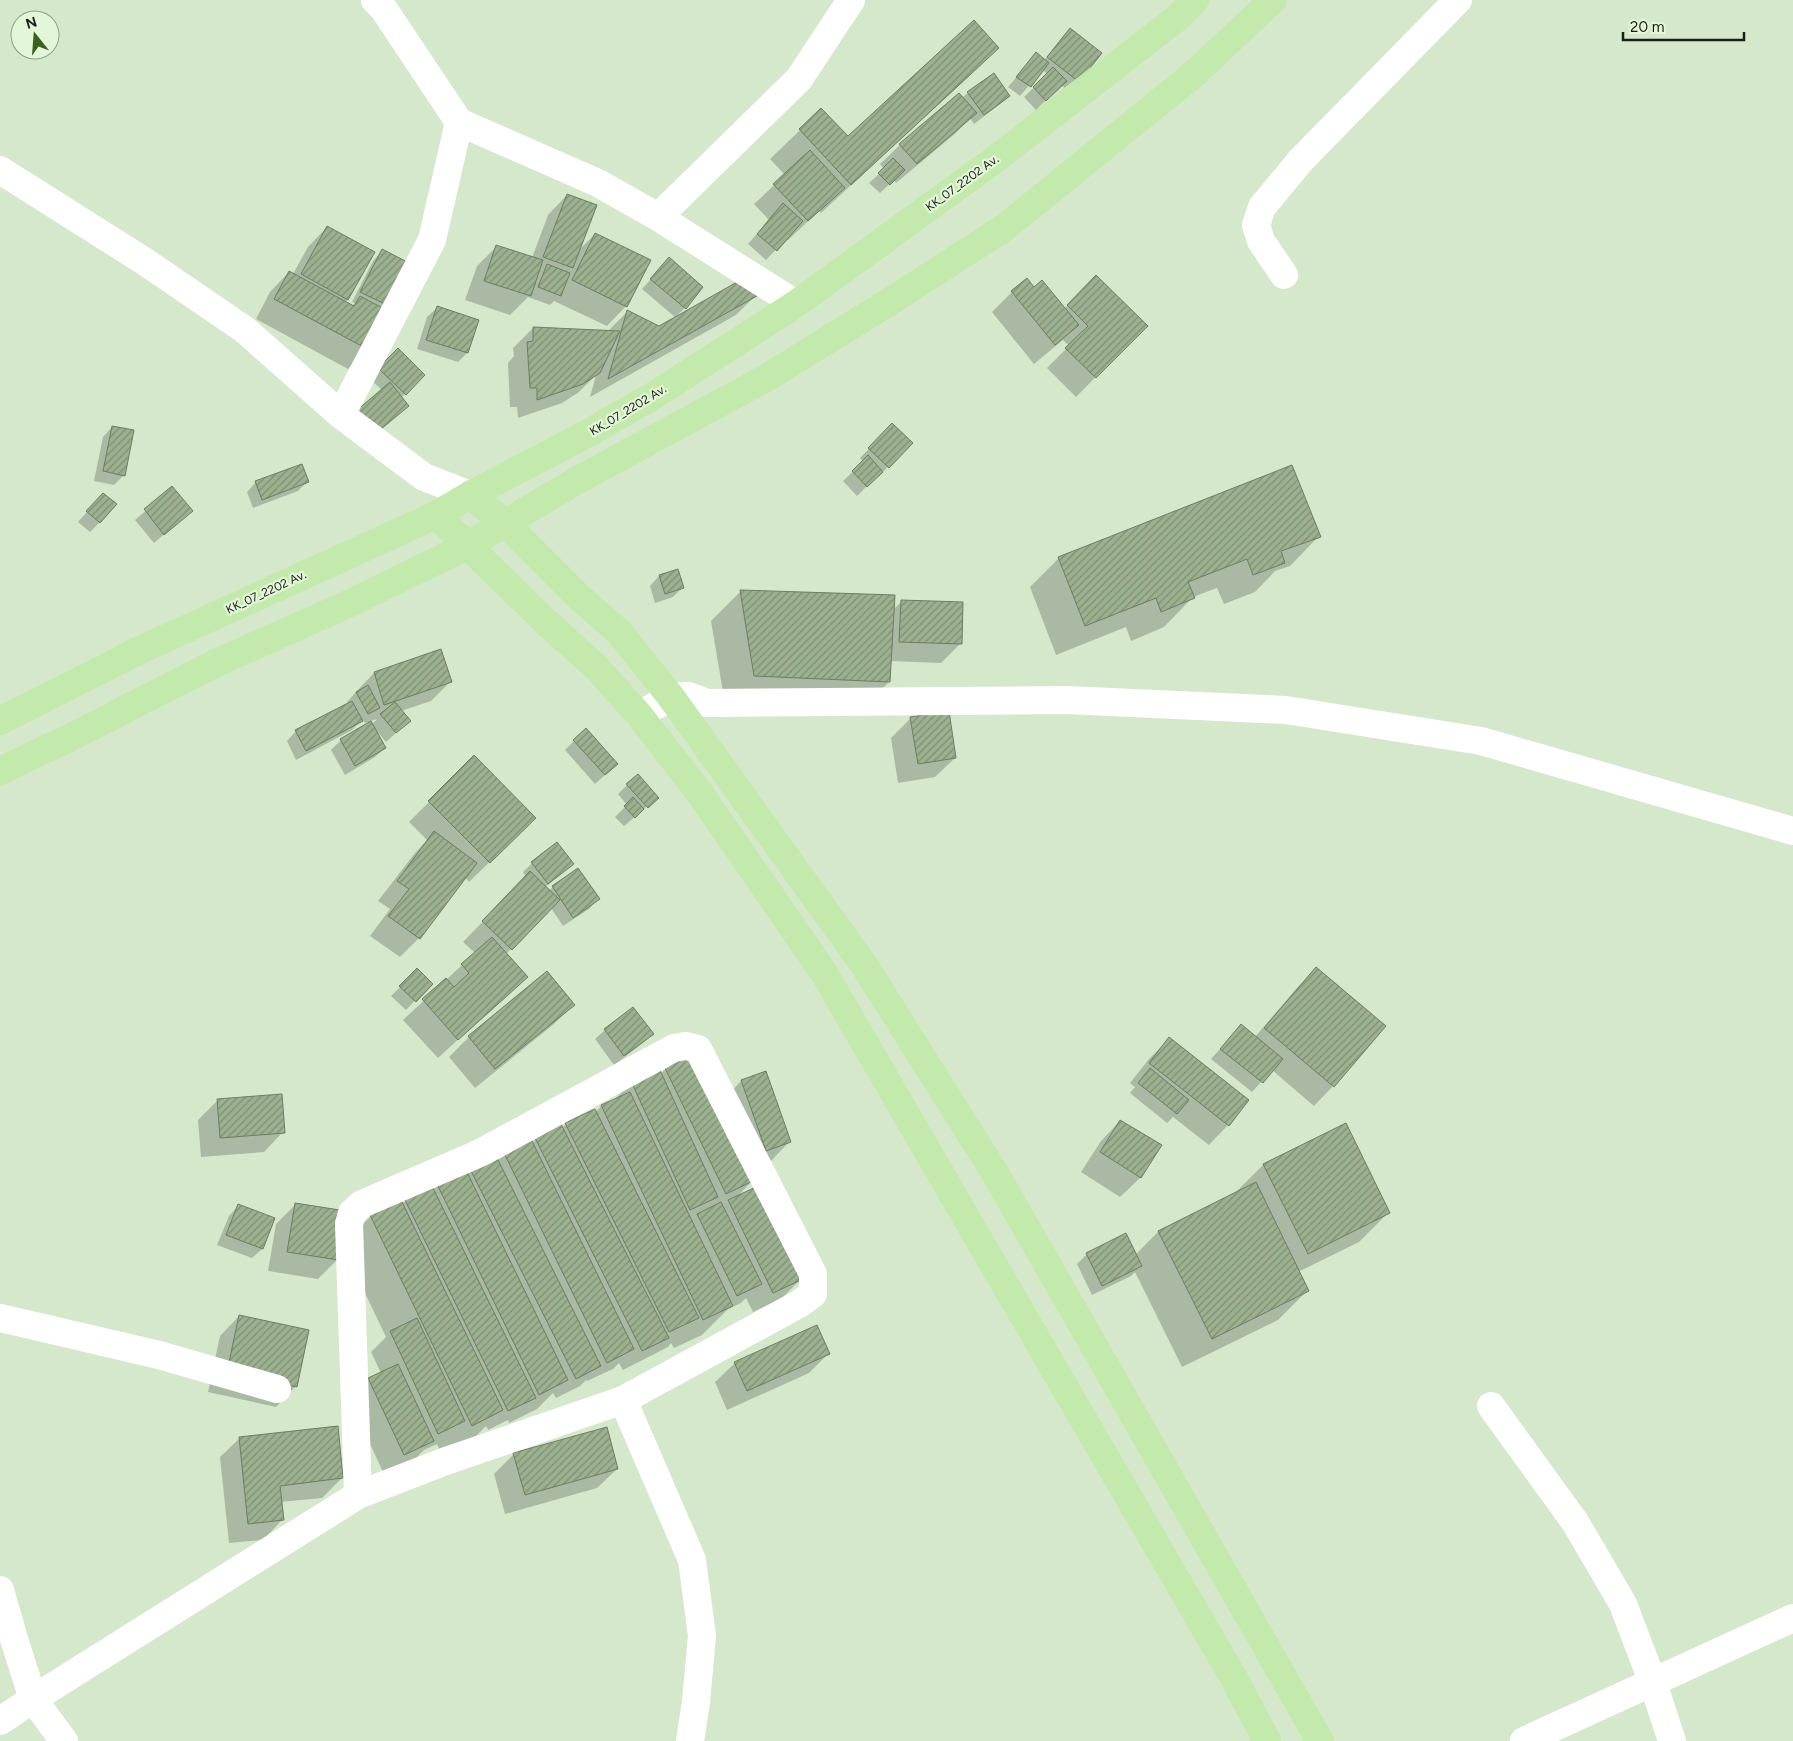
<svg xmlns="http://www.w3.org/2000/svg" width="1793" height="1741" font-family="Figtree,sans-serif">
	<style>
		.shadow { fill: #0003 }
		.building { fill: url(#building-hatch); stroke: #6d7d64 }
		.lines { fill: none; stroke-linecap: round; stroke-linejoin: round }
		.minor { stroke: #fff; stroke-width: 28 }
		.major { stroke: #c3e9ac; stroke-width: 28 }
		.labels { text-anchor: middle; stroke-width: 4.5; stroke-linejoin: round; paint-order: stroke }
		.street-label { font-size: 12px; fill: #181f14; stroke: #e3f6d9 }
	</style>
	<defs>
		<pattern id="building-hatch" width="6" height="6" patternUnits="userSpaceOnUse" patternTransform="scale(1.25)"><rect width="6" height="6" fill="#9cb190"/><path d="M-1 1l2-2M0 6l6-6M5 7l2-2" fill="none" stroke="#7e8f74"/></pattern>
	</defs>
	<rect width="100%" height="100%" fill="#d5e8cc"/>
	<g class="shadow">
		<path d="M 1070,30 L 1100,53 L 1069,91 L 1061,85 L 1036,110 L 1024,97 L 1048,74 L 1042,70 L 1020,96 L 1008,87 L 1036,54 L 1044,60 Z"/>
		<path d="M 997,47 L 968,77 L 821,213 L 819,211 L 788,240 L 786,239 L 766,260 L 748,244 L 769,220 L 754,204 L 785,175 L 770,159 L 821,110 L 848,138 Z"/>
		<path d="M 968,93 L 1009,96 L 999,105 L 974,124 L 970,118 L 956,133 L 896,183 L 894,180 L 880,193 L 869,183 L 884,169 L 880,164 L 900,145 Z"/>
		<path d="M 567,195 L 578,251 L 595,234 L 626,306 L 607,326 L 554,301 L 550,305 L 528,297 L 510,315 L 465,300 L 477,266 L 497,246 L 532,258 L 548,215 Z"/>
		<path d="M 327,227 L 347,300 L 345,302 L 352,306 L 355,303 L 352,302 L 373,261 L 382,251 L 411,265 L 368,349 L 348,369 L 256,319 L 270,292 L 289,272 L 293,274 L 308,247 Z"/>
		<path d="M 669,259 L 685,308 L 675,317 L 642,289 Z"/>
		<path d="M 1096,276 L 1146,326 L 1076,397 L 1047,368 L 1069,346 L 1063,340 L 1034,364 L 992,312 L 1012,292 L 1034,289 L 1064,309 Z"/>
		<path d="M 755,296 L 736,315 L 590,397 L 596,375 L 579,392 L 562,403 L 518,418 L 517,407 L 510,407 L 508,363 L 514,356 L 513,348 L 533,328 L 607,332 L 627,312 L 659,328 Z"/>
		<path d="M 437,308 L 467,353 L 458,362 L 417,349 L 427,317 Z"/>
		<path d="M 398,350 L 424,375 L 401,398 L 407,406 L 365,442 L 382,390 L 370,379 Z"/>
		<path d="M 892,425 L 911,443 L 879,476 L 878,475 L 857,496 L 843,481 L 863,462 L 860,458 Z"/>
		<path d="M 112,427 L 124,475 L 114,485 L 94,481 L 103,437 Z"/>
		<path d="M 256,482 L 307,482 L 298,491 L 253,508 L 247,492 Z"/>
		<path d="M 172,488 L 191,511 L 154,543 L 135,520 Z"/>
		<path d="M 94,504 L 100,522 L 90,532 L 78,522 Z"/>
		<path d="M 1319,536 L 1290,566 L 1275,571 L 1255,592 L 1224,604 L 1217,588 L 1193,597 L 1164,627 L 1131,641 L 1126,627 L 1056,655 L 1030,587 L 1059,558 Z"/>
		<path d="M 677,570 L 683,587 L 673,597 L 655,603 L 650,586 L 659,576 Z"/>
		<path d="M 740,592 L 893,610 L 902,601 L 960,644 L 941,663 L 890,661 L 889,682 L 860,711 L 725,704 L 711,621 Z"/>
		<path d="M 440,651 L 450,682 L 431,701 L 401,711 L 409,721 L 386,742 L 375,729 L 385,748 L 375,757 L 345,775 L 331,750 L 341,740 L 370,723 L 371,725 L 377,719 L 365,723 L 363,720 L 361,721 L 352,730 L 296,760 L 287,741 L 296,731 L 348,704 L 347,702 L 355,693 L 374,673 Z"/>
		<path d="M 911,718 L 955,758 L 935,777 L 898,783 L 891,738 Z"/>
		<path d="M 574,741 L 617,764 L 595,784 L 565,750 Z"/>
		<path d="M 474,757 L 535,818 L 469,882 L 465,877 L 419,938 L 400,957 L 370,936 L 390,909 L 378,901 L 415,853 L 427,840 L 409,822 Z"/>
		<path d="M 627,785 L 657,798 L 624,826 L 615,817 L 627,805 L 618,794 Z"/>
		<path d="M 532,863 L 573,864 L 545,887 L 549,891 L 553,887 L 598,899 L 589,909 L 563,926 L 551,908 L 506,954 L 526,977 L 438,1058 L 403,1020 L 475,953 L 463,942 L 526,877 L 523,872 Z"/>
		<path d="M 1316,969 L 1333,1086 L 1314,1106 L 1272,1070 L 1252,1092 L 1211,1059 L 1241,1026 L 1255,1037 L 1296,989 Z"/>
		<path d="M 417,970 L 431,984 L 406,1010 L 391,996 Z"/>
		<path d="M 573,1005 L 554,1024 L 475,1088 L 449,1057 L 469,1037 Z"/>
		<path d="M 605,1030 L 652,1034 L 643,1043 L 614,1065 L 595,1039 Z"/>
		<path d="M 1169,1039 L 1228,1125 L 1209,1145 L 1173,1117 L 1167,1123 L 1130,1093 L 1135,1087 L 1130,1083 L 1149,1059 Z"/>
		<path d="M 666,1069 L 722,1101 L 741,1081 L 766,1072 L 790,1141 L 736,1198 L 801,1279 L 782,1298 L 753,1312 L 746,1298 L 741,1303 L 728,1309 L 702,1335 L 674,1348 L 671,1343 L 668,1347 L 623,1370 L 619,1363 L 613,1369 L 587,1381 L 586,1380 L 580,1386 L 556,1398 L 553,1393 L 537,1409 L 509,1423 L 508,1420 L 488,1430 L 486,1426 L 473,1439 L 442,1454 L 437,1444 L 424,1450 L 413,1461 L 384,1474 L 349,1399 L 368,1379 L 381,1373 L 371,1352 L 386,1337 L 342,1245 L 371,1216 L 433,1190 L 438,1185 L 497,1161 L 505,1154 L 532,1143 L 536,1139 L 562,1128 L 565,1125 L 594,1110 L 595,1113 L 601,1106 L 612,1102 L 632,1082 L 660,1074 Z"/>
		<path d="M 218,1100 L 283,1132 L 264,1152 L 201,1157 L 198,1120 Z"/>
		<path d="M 1120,1121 L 1160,1146 L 1140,1178 L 1120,1197 L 1081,1172 L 1101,1141 Z"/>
		<path d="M 1345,1125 L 1389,1212 L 1359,1242 L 1298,1272 L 1307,1291 L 1278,1320 L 1182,1367 L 1135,1272 L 1131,1276 L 1092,1295 L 1077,1264 L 1087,1254 L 1135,1255 L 1158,1232 L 1234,1194 L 1263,1165 Z"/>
		<path d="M 296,1204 L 338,1259 L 318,1279 L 268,1271 L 276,1224 Z"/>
		<path d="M 238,1206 L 273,1219 L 262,1249 L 252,1258 L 217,1245 L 229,1216 Z"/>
		<path d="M 239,1316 L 308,1331 L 295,1387 L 276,1407 L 208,1392 L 220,1336 Z"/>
		<path d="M 828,1354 L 809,1373 L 727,1410 L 715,1382 L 735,1363 Z"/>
		<path d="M 240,1438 L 342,1478 L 322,1498 L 280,1502 L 282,1520 L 263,1540 L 229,1543 L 220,1457 Z"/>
		<path d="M 514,1454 L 617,1469 L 597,1488 L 505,1514 L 494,1474 Z"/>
	</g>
	<g class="building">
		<path d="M 974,20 L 999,48 L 851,185 L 799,129 L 821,108 L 848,136 Z"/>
		<path d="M 1070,28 L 1102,53 L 1079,82 L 1047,57 Z"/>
		<path d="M 1036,52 L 1049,63 L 1031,87 L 1016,77 Z"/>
		<path d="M 1053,67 L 1067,81 L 1046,101 L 1033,87 Z"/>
		<path d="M 994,73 L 1010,96 L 984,115 L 967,92 Z"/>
		<path d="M 959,93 L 977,113 L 917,164 L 899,144 Z"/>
		<path d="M 810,150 L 845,188 L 808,221 L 773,184 Z"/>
		<path d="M 893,158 L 905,170 L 890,185 L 878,173 Z"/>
		<path d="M 567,194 L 597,205 L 573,268 L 543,257 Z"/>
		<path d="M 783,203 L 803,221 L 777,251 L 757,234 Z"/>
		<path d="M 327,226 L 375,252 L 348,300 L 301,274 Z"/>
		<path d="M 595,233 L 651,260 L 627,307 L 572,280 Z"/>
		<path d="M 496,245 L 543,260 L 531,296 L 484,281 Z"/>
		<path d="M 382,249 L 413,265 L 391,307 L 360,292 Z"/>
		<path d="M 669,257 L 703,287 L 686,309 L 650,279 Z"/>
		<path d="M 547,264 L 570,273 L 561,296 L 538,287 Z"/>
		<path d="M 289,271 L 354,306 L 360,296 L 390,312 L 369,350 L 274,299 Z"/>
		<path d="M 1096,275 L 1148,326 L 1096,378 L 1065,348 L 1088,326 L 1067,305 Z"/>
		<path d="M 746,277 L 757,296 L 608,379 L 627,310 L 659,326 Z"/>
		<path d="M 1027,278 L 1034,287 L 1042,280 L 1079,325 L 1055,345 L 1011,291 Z"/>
		<path d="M 437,306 L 479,320 L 468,353 L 426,340 Z"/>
		<path d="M 533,327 L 620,331 L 600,373 L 583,384 L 537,400 L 537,388 L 530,388 L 527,342 L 533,341 Z"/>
		<path d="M 398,348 L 425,375 L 406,395 L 378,368 Z"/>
		<path d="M 390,382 L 409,406 L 375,434 L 356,411 Z"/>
		<path d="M 892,423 L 913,443 L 889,468 L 868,448 Z"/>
		<path d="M 112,426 L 134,430 L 125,476 L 103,471 Z"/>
		<path d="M 868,455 L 883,472 L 867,487 L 852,471 Z"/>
		<path d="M 302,464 L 309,482 L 262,500 L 255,481 Z"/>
		<path d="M 1292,465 L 1321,537 L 1281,551 L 1285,563 L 1253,575 L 1247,559 L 1188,582 L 1195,598 L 1161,612 L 1156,598 L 1085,626 L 1058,557 Z"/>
		<path d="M 172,486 L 193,511 L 164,535 L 144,509 Z"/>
		<path d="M 103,493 L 117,504 L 100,523 L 86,511 Z"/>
		<path d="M 678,569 L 684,588 L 665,594 L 659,575 Z"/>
		<path d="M 740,590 L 895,595 L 890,682 L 754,676 Z"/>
		<path d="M 901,600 L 963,602 L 962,644 L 899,642 Z"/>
		<path d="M 441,649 L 452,682 L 384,705 L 374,672 Z"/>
		<path d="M 368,685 L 380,708 L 368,714 L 356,692 Z"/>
		<path d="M 352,701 L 363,721 L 306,751 L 295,730 Z"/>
		<path d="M 395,702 L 411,721 L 396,733 L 380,714 Z"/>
		<path d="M 949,711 L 956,758 L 918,764 L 910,717 Z"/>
		<path d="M 371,721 L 386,748 L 355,766 L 340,739 Z"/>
		<path d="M 586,728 L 618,764 L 605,775 L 573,740 Z"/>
		<path d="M 474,755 L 536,818 L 490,863 L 428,801 Z"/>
		<path d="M 638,774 L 659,798 L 648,808 L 626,784 Z"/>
		<path d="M 633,797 L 644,809 L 635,818 L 624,806 Z"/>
		<path d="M 434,831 L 477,863 L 420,939 L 388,916 L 409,889 L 397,881 Z"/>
		<path d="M 557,842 L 574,864 L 548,884 L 531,862 Z"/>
		<path d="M 578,868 L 600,899 L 573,918 L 552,886 Z"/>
		<path d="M 530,871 L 560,900 L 512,950 L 482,921 Z"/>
		<path d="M 492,937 L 528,977 L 458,1040 L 422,999 L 446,978 L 454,987 L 469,973 L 461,964 Z"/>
		<path d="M 1316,967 L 1386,1026 L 1334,1087 L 1264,1028 Z"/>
		<path d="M 417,968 L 433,984 L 416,1002 L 399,986 Z"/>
		<path d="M 547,971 L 575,1005 L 495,1069 L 468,1036 Z"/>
		<path d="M 633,1007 L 654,1034 L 624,1056 L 604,1029 Z"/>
		<path d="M 1241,1024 L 1283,1059 L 1263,1083 L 1220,1049 Z"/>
		<path d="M 1169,1037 L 1249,1100 L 1229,1126 L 1149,1063 Z"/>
		<path d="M 694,1054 L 755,1180 L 726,1194 L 665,1068 Z"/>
		<path d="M 659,1068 L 718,1197 L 690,1210 L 631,1081 Z"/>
		<path d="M 1150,1068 L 1189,1100 L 1177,1114 L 1138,1083 Z"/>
		<path d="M 766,1071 L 791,1142 L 766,1151 L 741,1080 Z"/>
		<path d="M 630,1092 L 733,1306 L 703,1320 L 601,1105 Z"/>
		<path d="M 282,1094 L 285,1133 L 220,1138 L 217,1099 Z"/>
		<path d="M 595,1109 L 699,1318 L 669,1332 L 565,1123 Z"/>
		<path d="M 1120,1120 L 1162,1145 L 1141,1178 L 1100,1152 Z"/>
		<path d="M 1346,1123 L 1390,1213 L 1308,1254 L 1263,1164 Z"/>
		<path d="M 561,1124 L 669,1338 L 642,1351 L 535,1138 Z"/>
		<path d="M 531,1139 L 634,1349 L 607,1363 L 504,1153 Z"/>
		<path d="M 496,1156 L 601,1366 L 576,1379 L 470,1169 Z"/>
		<path d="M 466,1170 L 568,1380 L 539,1395 L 437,1184 Z"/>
		<path d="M 1256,1182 L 1309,1291 L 1212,1339 L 1158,1231 Z"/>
		<path d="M 432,1186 L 536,1398 L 508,1411 L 405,1200 Z"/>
		<path d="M 758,1186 L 803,1279 L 773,1293 L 728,1200 Z"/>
		<path d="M 401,1200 L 503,1410 L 472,1426 L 370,1215 Z"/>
		<path d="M 721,1202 L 762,1284 L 737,1296 L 697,1214 Z"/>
		<path d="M 295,1203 L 346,1211 L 339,1260 L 287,1252 Z"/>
		<path d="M 238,1204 L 275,1218 L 263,1249 L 226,1235 Z"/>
		<path d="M 1126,1233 L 1142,1266 L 1102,1286 L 1086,1253 Z"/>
		<path d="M 239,1315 L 309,1330 L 297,1387 L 227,1372 Z"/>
		<path d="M 417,1318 L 465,1421 L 438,1434 L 390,1331 Z"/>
		<path d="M 817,1325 L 830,1354 L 747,1391 L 734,1362 Z"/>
		<path d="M 398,1364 L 434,1441 L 404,1455 L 368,1378 Z"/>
		<path d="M 338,1426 L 343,1478 L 280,1486 L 284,1520 L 248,1524 L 239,1437 Z"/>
		<path d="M 607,1427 L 618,1469 L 525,1495 L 513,1453 Z"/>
	</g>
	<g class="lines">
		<g class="minor">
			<path d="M 375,0 L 383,8 L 459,122 L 598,183 L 658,217 L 796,304"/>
			<path d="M 0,170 L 144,261 L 245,330 L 341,415 L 424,477 L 470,495"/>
			<path d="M 658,217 L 799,79 L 851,0"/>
			<path d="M 1284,275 L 1261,241 L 1256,225 L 1262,207 L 1301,160 L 1458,0"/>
			<path d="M 341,415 L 432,240 L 459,122"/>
			<path d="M 639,715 L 671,697 L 688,696 L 707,703 L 1067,700 L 1286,710 L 1481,741 L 1793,831"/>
			<path d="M 0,1318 L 159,1355 L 277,1389"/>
			<path d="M 623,1400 L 692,1560 L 702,1636 L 696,1702 L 690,1741"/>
			<path d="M 1491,1406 L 1575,1522 L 1623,1604 L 1653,1683 L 1672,1741"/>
			<path d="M 0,1590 L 14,1639 L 33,1699 L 358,1495 L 446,1461 L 623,1400 L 799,1304 L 813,1294 L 813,1274 L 698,1049 L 686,1046 L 674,1048 L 480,1153 L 362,1204 L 352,1213 L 349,1224 L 358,1495"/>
			<path d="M 0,1721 L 33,1699 L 64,1741"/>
			<path d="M 1524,1741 L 1793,1618"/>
		</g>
		<g class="major">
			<path d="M 470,495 L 505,523 L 579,597 L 619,632 L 671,697 L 864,965 L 995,1173 L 1320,1741"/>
			<path d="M 436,515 L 547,623 L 597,668 L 639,715 L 699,792 L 824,973 L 1236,1682 L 1267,1741"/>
			<path d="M 0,721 L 140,650 L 436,515 L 470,495 L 581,437 L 653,396 L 796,304 L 1001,155 L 1177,18 L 1195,0"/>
			<path d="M 0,771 L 69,738 L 216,663 L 346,605 L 467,546 L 576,481 L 768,377 L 897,297 L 1004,228 L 1194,74 L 1273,0"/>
		</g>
	</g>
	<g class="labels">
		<g class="street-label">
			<text transform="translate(962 183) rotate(-36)" y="4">KK_07_2202 Av.</text>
			<text transform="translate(628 410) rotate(-31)" y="4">KK_07_2202 Av.</text>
			<text transform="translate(266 592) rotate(-25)" y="4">KK_07_2202 Av.</text>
		</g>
	</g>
	<g transform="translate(35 35) rotate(343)"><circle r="24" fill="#e3f6d9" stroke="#92a08a"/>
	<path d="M0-4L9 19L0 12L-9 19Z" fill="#3a621d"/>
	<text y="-8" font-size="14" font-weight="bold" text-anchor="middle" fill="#181f14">N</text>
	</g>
	<path d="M1623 32v8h121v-8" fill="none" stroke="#181f14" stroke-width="2.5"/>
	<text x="1630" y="32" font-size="15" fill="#181f14" stroke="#e3f6d9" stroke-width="4" paint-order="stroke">20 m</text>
</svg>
